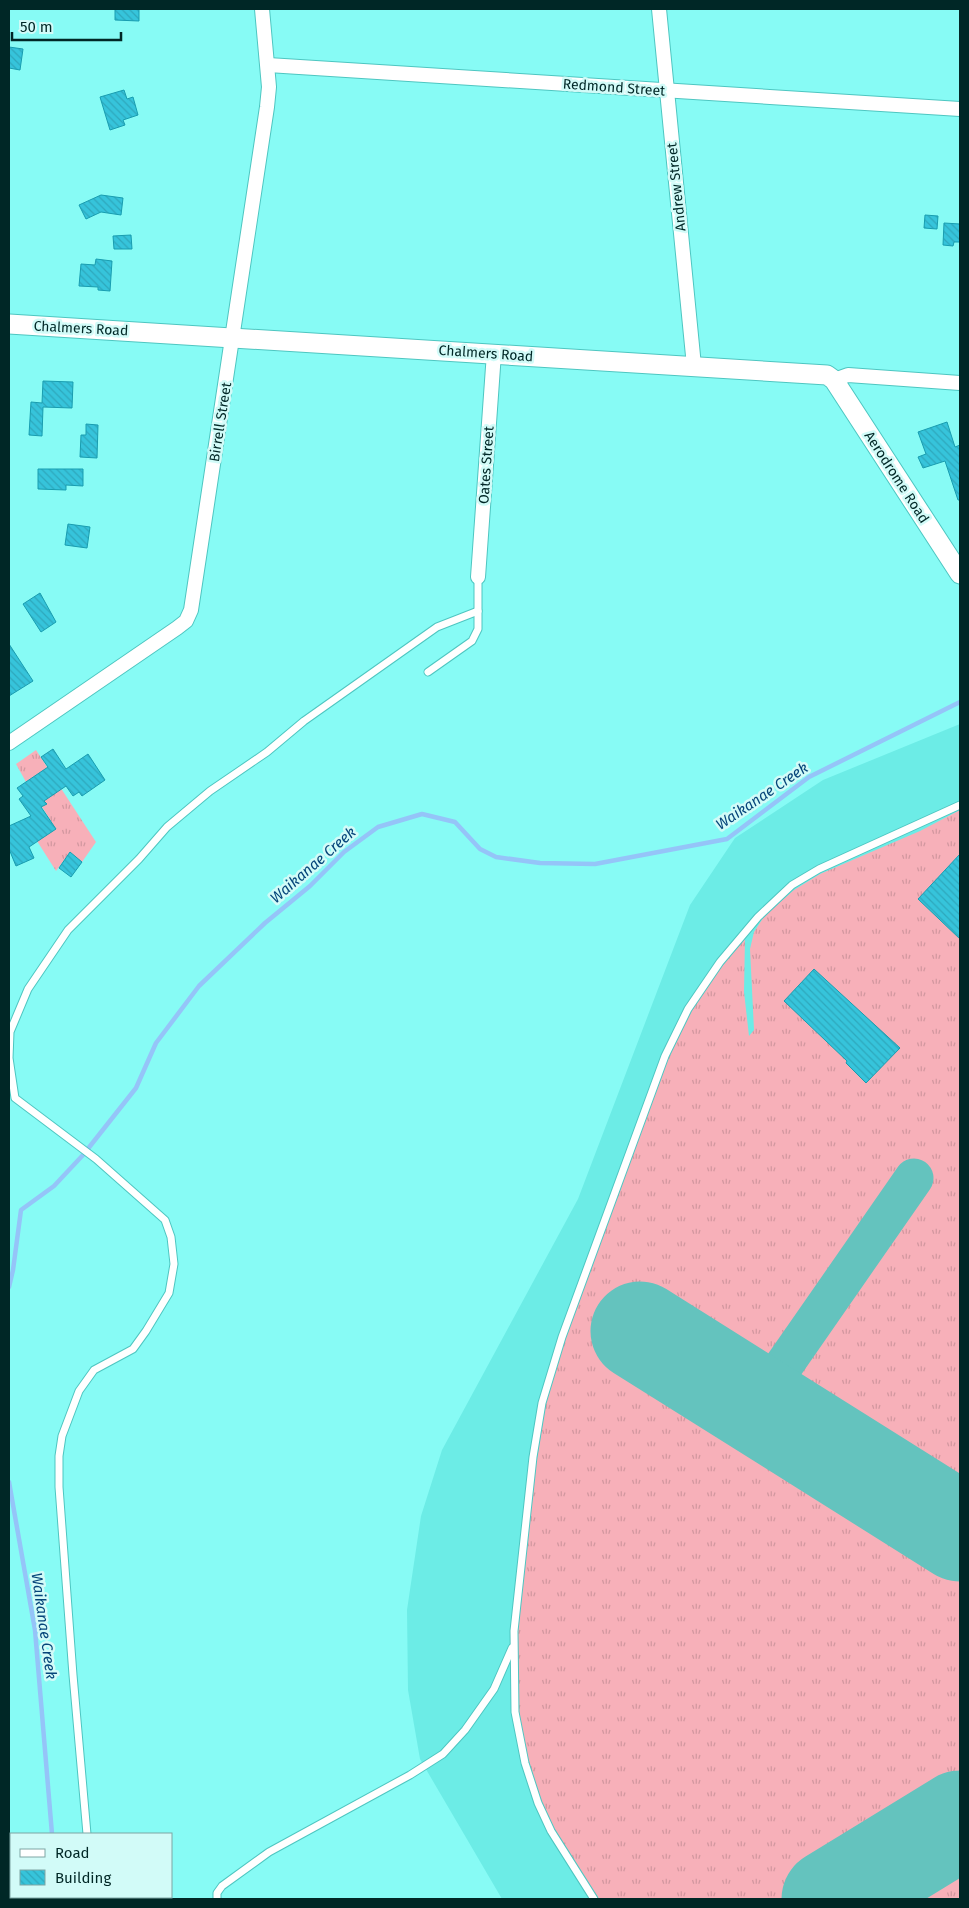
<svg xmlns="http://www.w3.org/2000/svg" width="969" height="1908" font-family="'Fira Sans',sans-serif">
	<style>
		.built { fill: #6cece6 }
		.grass { fill: url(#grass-tufts) }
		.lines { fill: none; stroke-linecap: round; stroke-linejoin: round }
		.stream { stroke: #95c4f8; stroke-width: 4.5 }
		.taxiway { stroke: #64c3be; stroke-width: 39 }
		.runway { stroke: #64c3be; stroke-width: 99 }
		.building { fill: url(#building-back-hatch); stroke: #189db0 }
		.lane-casing { stroke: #4ec6c1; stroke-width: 9 }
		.street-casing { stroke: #4ec6c1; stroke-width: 16 }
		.secondary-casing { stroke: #4ec6c1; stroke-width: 21 }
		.lane { stroke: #fff; stroke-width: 7 }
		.street { stroke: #fff; stroke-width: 14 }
		.secondary { stroke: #fff; stroke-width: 19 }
		.labels { text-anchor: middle; stroke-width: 5; stroke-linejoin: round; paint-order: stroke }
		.street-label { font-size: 14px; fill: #002726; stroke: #d2fbf8 }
		.water-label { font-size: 15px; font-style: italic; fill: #06457a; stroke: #d2fbf8 }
	</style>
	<defs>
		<pattern id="grass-tufts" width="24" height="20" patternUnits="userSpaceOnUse" patternTransform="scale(1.25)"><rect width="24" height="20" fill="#f7b0b9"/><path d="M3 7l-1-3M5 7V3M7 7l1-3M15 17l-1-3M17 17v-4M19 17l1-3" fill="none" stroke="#d2979f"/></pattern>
		<pattern id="building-back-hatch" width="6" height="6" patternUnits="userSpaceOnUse" patternTransform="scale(1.25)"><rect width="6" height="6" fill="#36c4db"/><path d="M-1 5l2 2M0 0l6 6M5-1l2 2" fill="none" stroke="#2ea8bc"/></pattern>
	</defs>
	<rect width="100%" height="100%" fill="#87fbf5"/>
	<path class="built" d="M 960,724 L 960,1899 L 502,1899 L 420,1759 L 408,1690 L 407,1610 L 421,1516 L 442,1450 L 578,1199 L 690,905 L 735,838 L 823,780 Z"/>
	<g class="grass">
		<path d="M 36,750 L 96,842 L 82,862 L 70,852 L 56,871 L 37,841 L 56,829 L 42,807 L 42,797 L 26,782 L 16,764 Z"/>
		<path d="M 960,810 L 960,854 L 919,899 L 960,939 L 960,1899 L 597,1899 L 554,1830 L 540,1802 L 527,1763 L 517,1712 L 518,1631 L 536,1465 L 546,1403 L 566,1336 L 661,1076 C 667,1061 673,1047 680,1033 C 697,998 720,967 745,938 L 744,992 L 749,1036 L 754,1030 L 750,949 L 754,932 L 765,915 L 794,890 L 820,874 L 920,831 Z"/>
	</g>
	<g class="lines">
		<g class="stream">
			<path d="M 9,1287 L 13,1270 L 21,1210 L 54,1186 L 83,1155 L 136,1088 L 156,1043 L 199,986 L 265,923 L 310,886 L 344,852 L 378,827 L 422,814 L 455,822 L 480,849 L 496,857 L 540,863 L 595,864 L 727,839 L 809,777 L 960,702"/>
			<path d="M 9,1482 L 35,1630 L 52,1834"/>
			<path d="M 59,1897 L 59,1899"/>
		</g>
		<path class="taxiway" d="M 757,1404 L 914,1178"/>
		<g class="runway">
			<path d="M 640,1331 L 960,1532"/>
			<path d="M 831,1899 L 960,1820"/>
		</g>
	</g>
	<g class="building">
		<path d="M 115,9 L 139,9 L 139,21 L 115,20 Z"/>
		<path d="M 9,47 L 23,49 L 20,70 L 9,68 Z"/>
		<path d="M 124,90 L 127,99 L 133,97 L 138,115 L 123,120 L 125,125 L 110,130 L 100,97 Z"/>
		<path d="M 101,195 L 123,198 L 121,215 L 101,212 L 86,219 L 79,205 Z"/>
		<path d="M 925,215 L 938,216 L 937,229 L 924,228 Z"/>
		<path d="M 944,223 L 960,224 L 960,242 L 954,242 L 953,246 L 943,245 Z"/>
		<path d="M 131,235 L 132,249 L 114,249 L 113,236 Z"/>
		<path d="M 96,259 L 112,261 L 110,291 L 98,290 L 98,287 L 79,286 L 81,264 L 95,265 Z"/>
		<path d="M 43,381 L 73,382 L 72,408 L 43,407 L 42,436 L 29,435 L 31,402 L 42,403 Z"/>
		<path d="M 947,422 L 955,447 L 960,445 L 960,500 L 958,500 L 945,461 L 923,468 L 918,457 L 926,454 L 918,432 Z"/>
		<path d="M 86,424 L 98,425 L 97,458 L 80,457 L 81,435 L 86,435 Z"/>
		<path d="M 38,469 L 83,469 L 83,486 L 66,485 L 66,490 L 38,489 Z"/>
		<path d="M 68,524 L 90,527 L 87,548 L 65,545 Z"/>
		<path d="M 40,593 L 56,622 L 41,632 L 23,604 Z"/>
		<path d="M 9,644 L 33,681 L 9,696 Z"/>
		<path d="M 53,749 L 66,769 L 88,754 L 105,780 L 82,796 L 79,792 L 73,796 L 66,786 L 44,801 L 47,804 L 41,807 L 56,829 L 29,847 L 34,858 L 16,866 L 9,849 L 9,826 L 31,816 L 19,799 L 23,796 L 17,788 L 48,767 L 41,757 Z"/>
		<path d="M 70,852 L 82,862 L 71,877 L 59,868 Z"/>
		<path d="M 960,854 L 960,939 L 918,899 Z"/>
		<path d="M 814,969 L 900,1048 L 866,1083 L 846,1063 L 847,1061 L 784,1001 Z"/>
	</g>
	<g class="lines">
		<g class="lane-casing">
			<g id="lane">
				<path d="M 428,672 L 472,641 L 478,629 L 478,577"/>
				<path d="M 87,1834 L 73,1675 L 59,1487 L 59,1456 L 62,1436 L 79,1391 L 94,1370 L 133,1349 L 146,1331 L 169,1293 L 174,1264 L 171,1237 L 165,1220 L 96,1159 L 15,1098 L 9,1058 L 10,1032 L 28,989 L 68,930 L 139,859 L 167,827 L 210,791 L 267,752 L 304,721 L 437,627 L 478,611"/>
				<path d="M 103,1897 L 104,1899"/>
				<path d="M 217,1899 L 217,1893 L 222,1886 L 269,1852 L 410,1775 L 443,1754 L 465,1730 L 494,1689 L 512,1648"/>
				<path d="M 594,1899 L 551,1831 L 538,1803 L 525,1763 L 515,1712 L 514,1631 L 533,1457 L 542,1403 L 562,1337 L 665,1056 L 688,1009 L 720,962 L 758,917 L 792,885 L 819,869 L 960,805"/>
			</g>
		</g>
		<g class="street-casing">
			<g id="street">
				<path d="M 659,9 L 694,366"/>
				<path d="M 268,65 L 960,109"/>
				<path d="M 834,380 L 848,375 L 960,383"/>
				<path d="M 478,577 L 494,353"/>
				<path d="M 9,743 L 177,628 L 186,621 L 191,610 L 267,107 L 269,87 L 262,9"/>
			</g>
		</g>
		<g class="secondary-casing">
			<path id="secondary" d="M 9,324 L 827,375 L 834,380 L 960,574"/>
		</g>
		<use href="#lane" class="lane"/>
		<use href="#street" class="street"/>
		<use href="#secondary" class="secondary"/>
	</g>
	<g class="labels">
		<g class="street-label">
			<text transform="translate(614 87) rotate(4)" y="5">Redmond Street</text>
			<text transform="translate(676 187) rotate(-96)" y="5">Andrew Street</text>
			<text transform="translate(81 328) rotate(3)" y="5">Chalmers Road</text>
			<text transform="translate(486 353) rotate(4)" y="5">Chalmers Road</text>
			<text transform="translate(220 422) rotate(-81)" y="5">Birrell Street</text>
			<text transform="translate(486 465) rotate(-86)" y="5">Oates Street</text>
			<text transform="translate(897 477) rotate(57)" y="5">Aerodrome Road</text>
		</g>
		<g class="water-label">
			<text transform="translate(762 796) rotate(-34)" y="5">Waikanae Creek</text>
			<text transform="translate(313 865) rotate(-41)" y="5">Waikanae Creek</text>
			<text transform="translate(44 1626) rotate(82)" y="5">Waikanae Creek</text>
		</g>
	</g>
	<rect width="969" height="1908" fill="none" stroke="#002726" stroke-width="20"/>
	<rect x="10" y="1833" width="162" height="65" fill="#d2fbf8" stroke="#7ea6a4"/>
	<rect x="20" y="1849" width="25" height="8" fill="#ffffff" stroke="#7ea6a4"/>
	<text x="55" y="1858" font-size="15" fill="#002726">Road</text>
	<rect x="20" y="1870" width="25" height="15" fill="url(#building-back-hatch)" stroke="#7ea6a4"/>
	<text x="55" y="1883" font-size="15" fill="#002726">Building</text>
	<path d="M12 32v8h109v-8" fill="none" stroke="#002726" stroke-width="2.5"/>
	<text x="20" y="32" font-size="15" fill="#002726" stroke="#d2fbf8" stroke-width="4" paint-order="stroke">50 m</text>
</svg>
